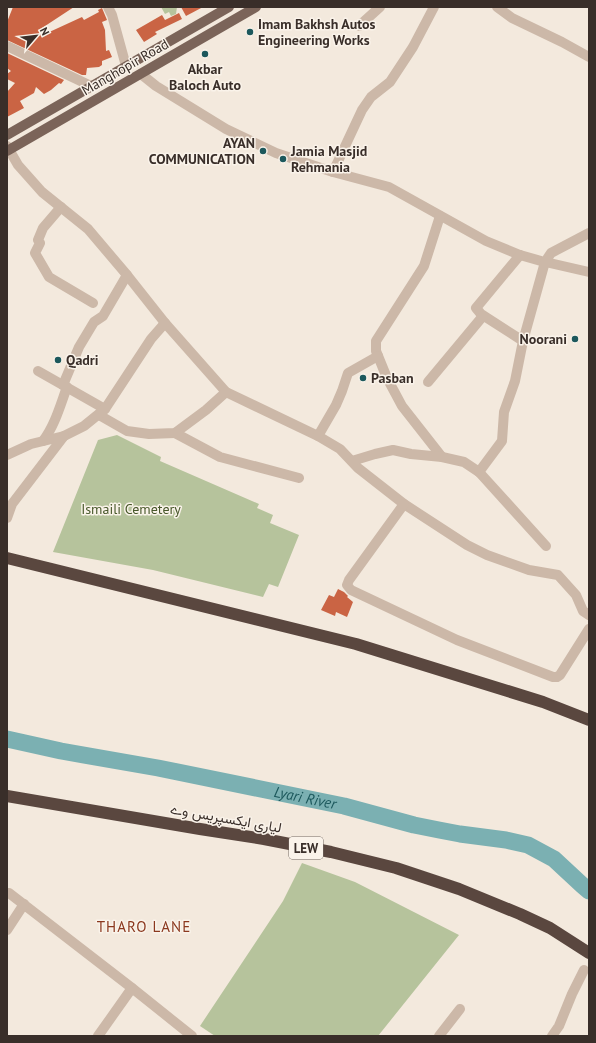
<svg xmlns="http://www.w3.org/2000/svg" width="596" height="1043" font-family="'PT Sans',Vazirmatn,sans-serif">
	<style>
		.green { fill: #b6c39c }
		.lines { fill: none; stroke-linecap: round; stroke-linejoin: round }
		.river { stroke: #7bb0b2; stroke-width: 17 }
		.building { fill: #ca6444 }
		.minor { stroke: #ccb8a8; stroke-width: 10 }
		.primary { stroke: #7b6459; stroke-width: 10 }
		.motorway { stroke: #5a473f; stroke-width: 12 }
		.poi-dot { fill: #1c585c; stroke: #faf3ea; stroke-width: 1.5 }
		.labels { text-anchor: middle; stroke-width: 3; stroke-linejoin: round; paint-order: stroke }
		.shield { fill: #faf3ea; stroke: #736963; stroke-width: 1 }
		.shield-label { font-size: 13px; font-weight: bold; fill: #392e29 }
		.poi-label { font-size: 14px; font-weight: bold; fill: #392e29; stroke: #faf3ea; text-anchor: start }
		.street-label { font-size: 14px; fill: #392e29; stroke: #faf3ea }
		.park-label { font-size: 14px; fill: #48582b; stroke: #faf3ea }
		.water-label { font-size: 15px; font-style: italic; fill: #1c585c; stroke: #faf3ea }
		.neighbourhood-label { font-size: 15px; letter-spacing: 1px; fill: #8b381e; stroke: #faf3ea }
	</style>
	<rect width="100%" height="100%" fill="#f3e9dd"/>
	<g class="green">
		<path d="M 161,7 L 177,7 L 176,14 L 171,16 L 169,12 L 165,14 Z"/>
		<path d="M 117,435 L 161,457 L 160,461 L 259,504 L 257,508 L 273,515 L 270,523 L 299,535 L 278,587 L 269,584 L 263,597 L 153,570 L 53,552 L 98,440 Z"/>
		<path d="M 302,863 L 355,882 L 459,935 L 378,1036 L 215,1036 L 200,1026 L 283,901 Z"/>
	</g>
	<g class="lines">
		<path class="river" id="s1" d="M 7,739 L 61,751 L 158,768 L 344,806 L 414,825 L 439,830 L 460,834 L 506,840 L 528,845 L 554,859 L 582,885 L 589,891"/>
	</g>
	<g class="building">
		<path d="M 13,7 L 74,7 L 42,28 L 45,34 L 82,17 L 84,20 L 99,12 L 98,10 L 102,8 L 107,20 L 102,22 L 105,30 L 106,51 L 109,50 L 112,57 L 102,61 L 102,65 L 99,67 L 87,68 L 86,75 L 82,75 L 7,40 L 7,22 Z"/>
		<path d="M 181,7 L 203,7 L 186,16 Z"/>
		<path d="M 179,13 L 182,19 L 155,32 L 157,34 L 144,42 L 136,30 L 162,15 L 165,20 Z"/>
		<path d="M 7,53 L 64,80 L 61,84 L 59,83 L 51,90 L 44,94 L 36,87 L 34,93 L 20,101 L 24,108 L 7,117 L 7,92 L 15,83 L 7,79 L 7,74 L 11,71 L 7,68 Z"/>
		<path d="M 338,589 L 344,592 L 348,596 L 347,597 L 353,602 L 347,617 L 336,612 L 335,616 L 321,610 L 329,595 L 334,597 Z"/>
	</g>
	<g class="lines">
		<g class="minor">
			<path d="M 108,7 L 112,15 L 126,66"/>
			<path d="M 497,7 L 512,18 L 562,42 L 589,57"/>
			<path d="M 359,26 L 380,7"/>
			<path d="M 7,46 L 91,86"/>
			<path d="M 141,74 L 156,86 L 226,129 L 276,153 L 333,172 L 389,187 L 486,241 L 520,255 L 541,261 L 589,272"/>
			<path d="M 7,146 L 18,165 L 42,192 L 88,229 L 127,275 L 165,323 L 226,392 L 318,436 L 340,449 L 358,468 L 404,504 L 467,545 L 487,555 L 529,570 L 558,575 L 576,595 L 583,611 L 589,615"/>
			<path d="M 333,172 L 362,110 L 371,97 L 390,82 L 413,47 L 434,7"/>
			<path d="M 61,207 L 43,228 L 38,240 L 40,243 L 35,253 L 49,277 L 93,303"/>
			<path d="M 440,216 L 424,266 L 376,341 L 376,351 L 387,378 L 402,406 L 442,457"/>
			<path d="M 520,255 L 476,308 L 481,314 L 523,341"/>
			<path d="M 38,371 L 105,409"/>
			<path d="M 428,382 L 483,316"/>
			<path d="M 63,385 L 79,347 L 94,322 L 103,316 L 127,275"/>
			<path d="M 99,415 L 127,431 L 149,434 L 175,433 L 206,410 L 226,392"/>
			<path d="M 175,433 L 220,457 L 299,478"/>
			<path d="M 318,436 L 336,405 L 342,391 L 348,373 L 378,356"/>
			<path d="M 43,441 C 55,425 60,406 67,387"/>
			<path d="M 7,455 L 31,444 L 64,436 L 84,426 L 105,409 L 151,339 L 165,323"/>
			<path d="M 352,461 L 375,454 L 393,450 L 411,454 L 442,457 L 464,462 L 479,472 L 502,441 L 504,412 L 515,381 L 523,341 L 545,262 L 551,253 L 589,233"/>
			<path d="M 479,472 L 546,546"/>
			<path d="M 404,504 L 349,580 L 347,585 L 351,590 L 457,640 L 553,677 L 557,677 L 560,675 L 589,629"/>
			<path d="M 7,518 L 12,504 L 64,436"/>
			<path d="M 9,893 L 132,988 L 192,1036"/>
			<path d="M 7,930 L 24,904"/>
			<path d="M 98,1036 L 132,988"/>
			<path d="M 439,1036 L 460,1009"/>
			<path d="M 552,1036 L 559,1026 L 572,994 L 584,970"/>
		</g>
		<g class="primary">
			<path d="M 7,135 L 229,7"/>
			<path d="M 7,151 L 256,7"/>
		</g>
		<g class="motorway">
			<path d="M 7,558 L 356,644 L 543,702 L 589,720"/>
			<path d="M 7,796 L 200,829 L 264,839 L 331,852 L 396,868 L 459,889 L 520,914 L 550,928 L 589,953"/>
		</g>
	</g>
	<g class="poi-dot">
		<circle cx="250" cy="32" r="4"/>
		<circle cx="205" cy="54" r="4"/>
		<circle cx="263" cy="151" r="4"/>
		<circle cx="283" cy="159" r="4"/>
		<circle cx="575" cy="339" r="4"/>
		<circle cx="58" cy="360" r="4"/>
		<circle cx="363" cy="378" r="4"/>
	</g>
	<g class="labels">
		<rect class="shield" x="289" y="837" width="34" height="22" rx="3"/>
		<g class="shield-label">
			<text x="306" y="853">LEW</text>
		</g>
		<g class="poi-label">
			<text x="258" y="29">Imam Bakhsh Autos<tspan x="258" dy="16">Engineering Works</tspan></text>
			<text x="205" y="74" text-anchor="middle">Akbar<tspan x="205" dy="16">Baloch Auto</tspan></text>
			<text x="255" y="148" text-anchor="end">AYAN<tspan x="255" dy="16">COMMUNICATION</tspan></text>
			<text x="291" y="156">Jamia Masjid<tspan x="291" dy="16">Rehmania</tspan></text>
			<text x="567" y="344" text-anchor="end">Noorani</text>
			<text x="66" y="365">Qadri</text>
			<text x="371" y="383">Pasban</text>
		</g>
		<g class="street-label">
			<text transform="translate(125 67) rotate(-30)" y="5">Manghopir Road</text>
			<text transform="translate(226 818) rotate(10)" y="5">لیاری ایکسپریس وے</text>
		</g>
		<g class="park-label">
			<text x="131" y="514">Ismaili Cemetery</text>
		</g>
		<g class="water-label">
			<text dy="5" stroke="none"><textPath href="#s1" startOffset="304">Lyari River</textPath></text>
		</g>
		<g class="neighbourhood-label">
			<text x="144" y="932">THARO LANE</text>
		</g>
	</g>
	<rect width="596" height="1043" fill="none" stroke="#392e29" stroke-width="16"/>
	<g transform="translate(36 36) rotate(62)" stroke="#faf3ea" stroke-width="3" paint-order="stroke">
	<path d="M0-3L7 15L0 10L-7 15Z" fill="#392e29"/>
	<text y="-6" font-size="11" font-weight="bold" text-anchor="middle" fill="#392e29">N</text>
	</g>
</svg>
